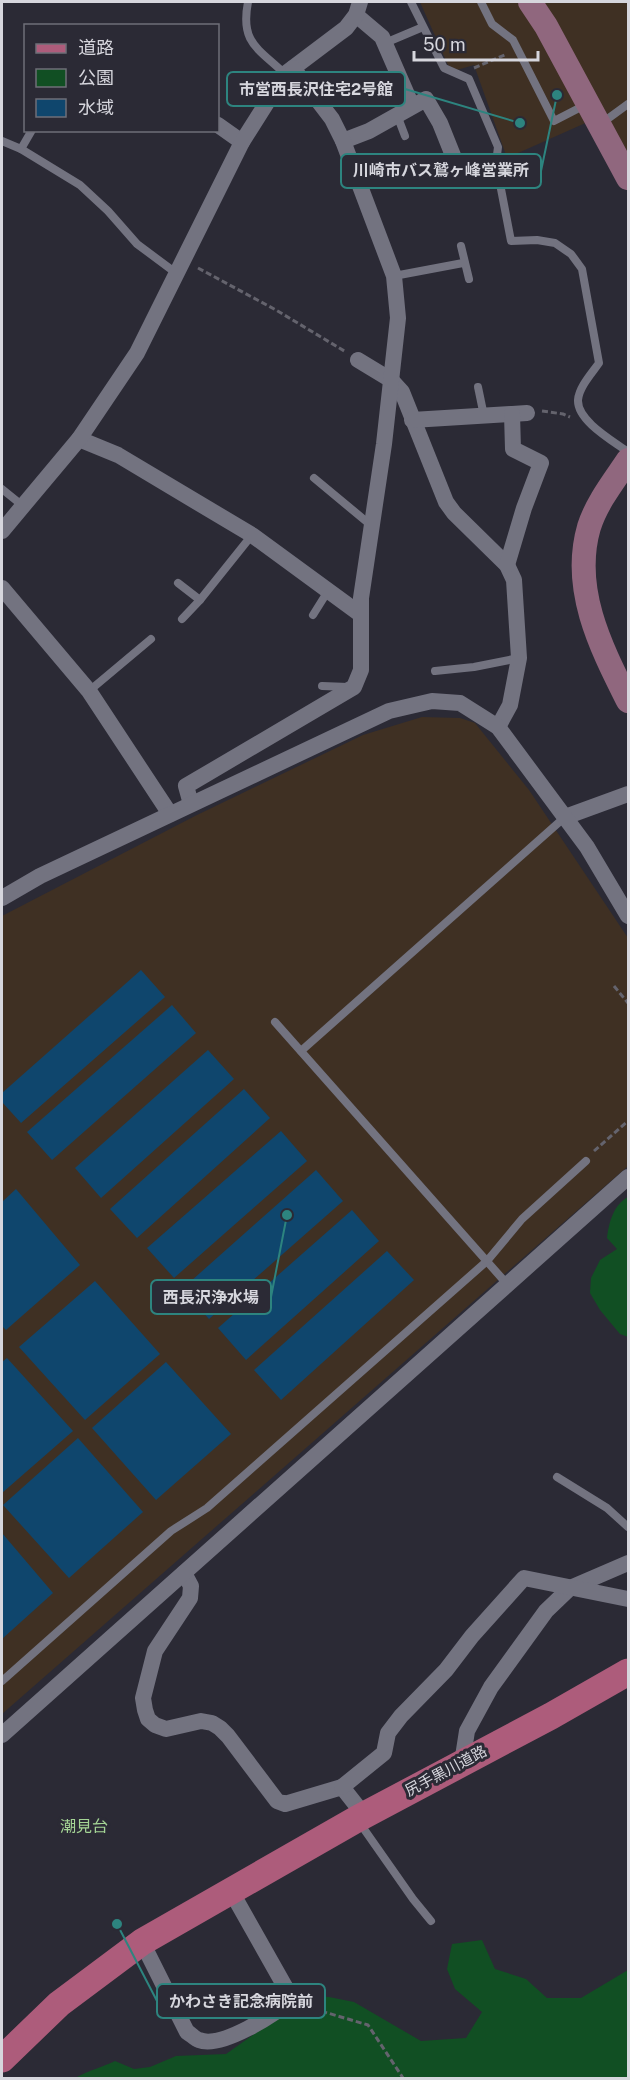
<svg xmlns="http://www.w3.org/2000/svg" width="630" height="2080" font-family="'Public Sans','Noto Sans JP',sans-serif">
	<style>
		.industrial { fill: #3f3023 }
		.green { fill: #114f23 }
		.water { fill: #0f466d }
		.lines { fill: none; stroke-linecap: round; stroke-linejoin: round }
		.path { stroke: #64636d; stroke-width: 3; stroke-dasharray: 6 3; stroke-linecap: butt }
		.lane { stroke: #737380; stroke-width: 8 }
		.street { stroke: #737380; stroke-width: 16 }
		.secondary { stroke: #90677e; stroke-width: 24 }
		.primary { stroke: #ad5c7b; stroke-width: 27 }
		.labels { text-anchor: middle; stroke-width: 6; stroke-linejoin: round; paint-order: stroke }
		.street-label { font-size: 15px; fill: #d6d6dd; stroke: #2b2a35 }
		.neighbourhood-label { font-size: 16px; fill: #a4d495; stroke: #2b2a35 }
		.leader { fill: none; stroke: #2d847f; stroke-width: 2 }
		.callout-dot { fill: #2d847f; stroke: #2b2a35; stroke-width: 2 }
		.callout { fill: #2b2a35; stroke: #2d847f; stroke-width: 2 }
		.callout-label { font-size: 16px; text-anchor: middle; font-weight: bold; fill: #d6d6dd }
	</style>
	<rect width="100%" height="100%" fill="#2b2a35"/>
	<g class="industrial">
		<path d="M 420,2 L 628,2 L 628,182 L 590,121 L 507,158 L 474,65 L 457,70 L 448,65 Z"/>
		<path d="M 422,717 L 460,718 L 475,723 L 529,790 L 628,938 L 628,1166 L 2,1714 L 2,916 L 195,816 L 363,735 Z"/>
	</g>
	<g class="green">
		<path d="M 628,1197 L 628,1337 L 620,1334 L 600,1310 L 590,1293 L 591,1278 L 600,1260 L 617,1249 L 607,1238 C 609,1223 613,1205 628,1197 Z"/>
		<path d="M 482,1940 L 495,1969 L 526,1979 L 547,1998 L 581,1998 L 628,1970 L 628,2078 L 76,2078 C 82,2073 105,2066 115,2061 L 134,2069 L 150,2067 L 176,2056 L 226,2054 L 308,1996 L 329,1997 L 354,2002 L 421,2041 L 466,2038 L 482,2012 L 455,1989 L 447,1969 L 452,1944 Z"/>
	</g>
	<g class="water">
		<path d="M 141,970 L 165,997 L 21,1123 L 2,1102 L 2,1093 Z"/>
		<path d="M 172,1005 L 196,1033 L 52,1160 L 27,1132 Z"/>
		<path d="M 208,1050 L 234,1079 L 101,1198 L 75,1168 Z"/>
		<path d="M 244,1089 L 270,1118 L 137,1238 L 110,1209 Z"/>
		<path d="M 281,1131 L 307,1161 L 174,1278 L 147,1248 Z"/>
		<path d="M 316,1170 L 343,1201 L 209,1319 L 182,1289 Z"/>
		<path d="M 16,1189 L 80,1265 L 6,1330 L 2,1326 L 2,1202 Z"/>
		<path d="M 352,1210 L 379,1241 L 246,1360 L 218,1328 Z"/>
		<path d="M 387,1251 L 414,1280 L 281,1400 L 254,1370 Z"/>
		<path d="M 95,1281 L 160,1354 L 85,1420 L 19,1347 Z"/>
		<path d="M 7,1358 L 73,1431 L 2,1493 L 2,1362 Z"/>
		<path d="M 166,1362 L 231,1434 L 156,1500 L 92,1428 Z"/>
		<path d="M 78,1438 L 143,1512 L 69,1578 L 3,1505 Z"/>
		<path d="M 2,1533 L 53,1593 L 2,1639 Z"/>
	</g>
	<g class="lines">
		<g class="path">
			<path d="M 474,68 L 507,54"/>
			<path d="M 198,268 L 276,310 L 346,352"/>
			<path d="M 542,411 L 563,414 L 570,417"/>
			<path d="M 614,986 L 628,1003"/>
			<path d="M 594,1151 L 628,1121"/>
			<path d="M 304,2006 L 368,2025 L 403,2078"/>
		</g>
		<g class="lane">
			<path d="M 248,2 C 240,43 258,48 285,74"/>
			<path d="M 411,2 L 444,68 L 469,79 L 498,147 L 496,163 L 511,241 L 537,240 L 555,243 L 571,254 L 582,269 L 599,363 C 592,373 579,387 578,400 C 577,421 613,441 628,452"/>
			<path d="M 481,2 L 492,24 L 513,40 L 554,121 L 587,104"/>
			<path d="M 385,43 L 423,27"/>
			<path d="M 397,115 L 405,136"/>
			<path d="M 602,123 L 628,104"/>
			<path d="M 2,141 L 21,149 L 80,185 L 108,211 L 137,244 L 176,273"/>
			<path d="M 21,149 L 32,130"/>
			<path d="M 461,246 L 469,279"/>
			<path d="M 394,276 L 463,263"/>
			<path d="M 478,387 L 484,416"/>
			<path d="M 314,478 L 373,527"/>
			<path d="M 2,489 L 23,506"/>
			<path d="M 178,583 L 200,600"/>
			<path d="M 313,615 L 328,591"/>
			<path d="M 182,619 L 200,600 L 252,535"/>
			<path d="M 435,671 L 474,667 L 519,658"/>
			<path d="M 322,686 L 348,687"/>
			<path d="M 89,691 L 151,639"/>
			<path d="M 275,1022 L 507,1284"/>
			<path d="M 301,1051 L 565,817"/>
			<path d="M 557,1477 L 607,1508 L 628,1527"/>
			<path d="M 2,1681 L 171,1531 L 207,1508 L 487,1261 L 522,1219 L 586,1161"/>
			<path d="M 359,1822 L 413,1899 L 431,1921"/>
		</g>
		<g class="street">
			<path d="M 356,15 L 382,37 L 412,106"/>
			<path d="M 218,125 L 242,142"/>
			<path d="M 343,141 L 369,131 L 426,99 L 440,123 L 460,173"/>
			<path d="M 358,360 L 391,380 L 402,392 L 446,502 L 454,513 L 507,565 L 514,580 L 519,658 L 510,705 L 498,727"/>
			<path d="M 412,420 L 527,413"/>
			<path d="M 79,439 L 118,455 L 252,535 L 360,614"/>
			<path d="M 2,531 L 79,439 L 137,353 L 242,142 L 285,74 L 346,28 L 356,15 L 360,2"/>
			<path d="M 507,565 L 524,508 L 541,463 L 513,449 L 512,414"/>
			<path d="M 2,588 L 89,691 L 170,814"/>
			<path d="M 191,804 L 186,786 L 354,687 L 361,670 L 361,598 L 384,444 L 398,318 L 394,276 L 343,141 L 332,119 L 293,68"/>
			<path d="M 565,817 L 628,794"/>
			<path d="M 2,898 L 40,876 L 389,711 L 432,701 L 460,703 L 498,727 L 587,847 L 628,916"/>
			<path d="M 184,1573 L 191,1586 L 190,1598 L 155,1651 L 143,1698 L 145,1710 L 148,1719 L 155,1725 L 166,1729 L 201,1721 L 212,1723 L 220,1728 L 228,1736 L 277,1801 L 285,1804 L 342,1787 L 364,1815"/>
			<path d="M 2,1735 L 628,1177"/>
			<path d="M 462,1763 L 467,1731 L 491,1687 L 546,1611 L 570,1588 L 628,1563"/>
			<path d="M 342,1787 L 384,1753 L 388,1733 L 401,1716 L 446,1670 L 472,1636 L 524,1578 L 628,1599"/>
			<path d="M 142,1942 L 187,2032 C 191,2034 195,2039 199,2040 C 221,2049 276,2014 292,1999 L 231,1891"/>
		</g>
		<g class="secondary">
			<path d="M 530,2 L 546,26 L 628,178"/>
			<path d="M 628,460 C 614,481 597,502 589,527 C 571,589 601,647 628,701"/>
		</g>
		<path class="primary" d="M 2,2059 L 59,2004 L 142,1942 L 357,1819 L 551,1716 L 628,1672"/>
	</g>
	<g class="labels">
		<g class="street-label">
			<text transform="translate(446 1771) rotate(-28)" y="5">尻手黒川道路</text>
		</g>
		<g class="neighbourhood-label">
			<text x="84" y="1832">潮見台</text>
		</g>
	</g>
	<path class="leader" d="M520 123L405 89M557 95L541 171M287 1215L271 1297M117 1924L157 2001"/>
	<g class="callout-dot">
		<circle cx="520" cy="123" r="6"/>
		<circle cx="557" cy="95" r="6"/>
		<circle cx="287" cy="1215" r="6"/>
		<circle cx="117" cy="1924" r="6"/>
	</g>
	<g class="callout">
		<rect x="227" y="72" width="178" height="34" rx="6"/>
		<rect x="341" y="154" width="200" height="34" rx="6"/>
		<rect x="151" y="1280" width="120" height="34" rx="6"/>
		<rect x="157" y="1984" width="168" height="34" rx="6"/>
	</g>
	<g class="callout-label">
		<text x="316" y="95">市営西長沢住宅2号館</text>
		<text x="441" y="176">川崎市バス鷲ヶ峰営業所</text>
		<text x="211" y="1303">西長沢浄水場</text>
		<text x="241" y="2007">かわさき記念病院前</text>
	</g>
	<rect width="630" height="2080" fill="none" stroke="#d6d6dd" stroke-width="6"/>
	<rect x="24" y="24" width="195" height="108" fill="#2b2a35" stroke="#6f6f78" stroke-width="1.5"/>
	<rect x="36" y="44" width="30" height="9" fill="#ad5c7b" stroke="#6f6f78" stroke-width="1.5"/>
	<text x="78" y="54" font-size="18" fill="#d6d6dd">道路</text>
	<rect x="36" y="69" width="30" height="18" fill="#114f23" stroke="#6f6f78" stroke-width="1.5"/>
	<text x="78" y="84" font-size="18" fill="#d6d6dd">公園</text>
	<rect x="36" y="99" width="30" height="18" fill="#0f466d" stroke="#6f6f78" stroke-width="1.5"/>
	<text x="78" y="114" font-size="18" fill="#d6d6dd">水域</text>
	<path d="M414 51v9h124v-9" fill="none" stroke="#d6d6dd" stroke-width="3"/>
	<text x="423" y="51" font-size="18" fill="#d6d6dd" stroke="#2b2a35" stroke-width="4.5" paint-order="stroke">50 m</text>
</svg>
